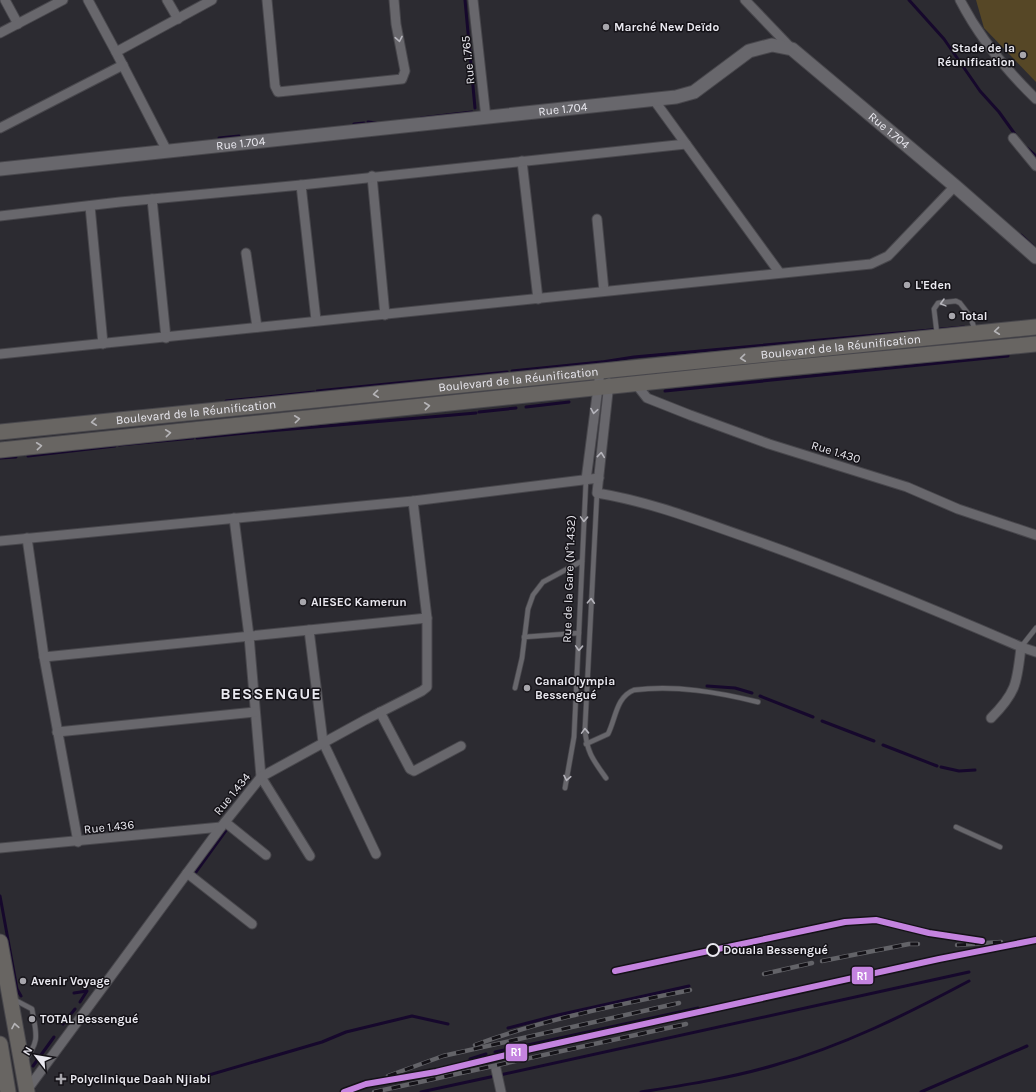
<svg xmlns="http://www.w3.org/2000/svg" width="1036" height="1092" font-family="Karla,sans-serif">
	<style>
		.garden { fill: #564726 }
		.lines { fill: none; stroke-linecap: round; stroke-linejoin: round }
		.stream { stroke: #16082c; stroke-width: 3 }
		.lane-casing { stroke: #48474c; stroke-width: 6 }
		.street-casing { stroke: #48474c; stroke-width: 11 }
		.secondary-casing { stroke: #48474c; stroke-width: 15 }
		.primary-casing { stroke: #48474c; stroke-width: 17 }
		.lane { stroke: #68676c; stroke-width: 4.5 }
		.street { stroke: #68676c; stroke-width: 9 }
		.secondary { stroke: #68676c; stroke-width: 13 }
		.primary { stroke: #686562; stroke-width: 15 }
		.rail-casing { stroke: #636368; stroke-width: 4.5 }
		.rail { stroke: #141217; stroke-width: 3; stroke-dasharray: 9; stroke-linecap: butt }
		.rail-1-casing { stroke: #141217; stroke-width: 9 }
		.rail-1 { stroke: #c483df; stroke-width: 6 }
		.oneway { stroke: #b5b4bb }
		.oneway2 { stroke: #b5b4b7 }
		.poi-dot { fill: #a7a6ac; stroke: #141217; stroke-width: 1.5 }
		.stop-dot { fill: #141217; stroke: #e9e8ef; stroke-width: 2 }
		.labels { text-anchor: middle; stroke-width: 3; stroke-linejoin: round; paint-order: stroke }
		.poi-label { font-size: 12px; font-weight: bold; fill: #e9e8ef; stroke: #141217; text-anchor: start }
		.street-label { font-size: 12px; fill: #e9e8ef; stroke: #141217 }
		.stop-label { font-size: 12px; font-weight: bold; fill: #e9e8ef; stroke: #141217; text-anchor: start }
		.district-label { font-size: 16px; font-weight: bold; letter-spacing: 1px; fill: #e9e8ef; stroke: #141217 }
		.line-badge { stroke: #141217; stroke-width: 1.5 }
		.badge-label { font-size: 11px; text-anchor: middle; font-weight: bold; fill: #fff }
	</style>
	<rect width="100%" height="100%" fill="#2c2b31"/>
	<path class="garden" d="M 976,0 L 1036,0 L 1036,82 L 984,28 Z"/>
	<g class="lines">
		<g class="stream">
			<path d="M 465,0 L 475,108"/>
			<path d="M 909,0 L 944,39 L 980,91 L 999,112 L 1017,137"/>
			<path d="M 421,118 L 472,112"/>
			<path d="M 368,122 L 376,123"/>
			<path d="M 354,124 L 364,123"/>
			<path d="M 219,138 L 239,136"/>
			<path d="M 1027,148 L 1036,156"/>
			<path d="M 1021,235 L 1033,246"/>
			<path d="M 602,362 L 634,357 L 964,327"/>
			<path d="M 512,371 L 601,362"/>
			<path d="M 317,391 L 507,372"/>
			<path d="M 665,391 L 1008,356"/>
			<path d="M 226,401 L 314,392"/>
			<path d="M 526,407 L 569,402"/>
			<path d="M 479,412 L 516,408"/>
			<path d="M 257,432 L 476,413"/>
			<path d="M 197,438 L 255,432"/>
			<path d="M 119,445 L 193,438"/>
			<path d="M 28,456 L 115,446"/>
			<path d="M 0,458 L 16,457"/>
			<path d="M 707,686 L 735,688 L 752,693"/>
			<path d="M 760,696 L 813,717"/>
			<path d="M 822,721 L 874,741"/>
			<path d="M 883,745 L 937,766"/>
			<path d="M 941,767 L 959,771 L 975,770"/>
			<path d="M 193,876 L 227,829"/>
			<path d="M 0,896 L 17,989 L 21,996"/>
			<path d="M 74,993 L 87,991 L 80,1002"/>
			<path d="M 63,1024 L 75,1009"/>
			<path d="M 508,1028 L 558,1015 L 689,986"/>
			<path d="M 495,1052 L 698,1008"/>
			<path d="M 470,1059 L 486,1054"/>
			<path d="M 33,1066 L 54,1037"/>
			<path d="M 500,1075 L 969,972"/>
			<path d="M 185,1082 L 322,1042 L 346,1032 L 412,1016 L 448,1024"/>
			<path d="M 421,1092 L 495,1076"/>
			<path d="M 641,1092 C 685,1085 731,1078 775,1065 C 843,1046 907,1014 969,981"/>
			<path d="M 921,1092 L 1027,1046"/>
		</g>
		<g class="lane-casing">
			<g id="lane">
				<path d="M 937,334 L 934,309 L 938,303 L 956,301 L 960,303 L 970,316 L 975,330"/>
				<path d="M 597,493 L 585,728 C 586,751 593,760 606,778"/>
				<path d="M 524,637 L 579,633"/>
				<path d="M 1021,647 L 1036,628"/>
				<path d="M 515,688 L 522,658 L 528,609 L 533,595 L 543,582 L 582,561"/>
				<path d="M 586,744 L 608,734 C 616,718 616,697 634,690 C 676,685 717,692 758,702"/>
				<path d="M 565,788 L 574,737 L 586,480"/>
				<path d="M 956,827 L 1000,847"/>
				<path d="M 13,999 L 32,1009 C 36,1034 41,1040 24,1061"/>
			</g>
		</g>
		<g class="street-casing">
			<g id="street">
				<path d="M 5,0 L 18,24"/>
				<path d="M 88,0 L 116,52 L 167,151"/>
				<path d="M 167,0 L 178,19"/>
				<path d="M 267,0 L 275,86 L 278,92 L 402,79 L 405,71 L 396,24 L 394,0"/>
				<path d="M 473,0 L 486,118"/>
				<path d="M 745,0 L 792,49"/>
				<path d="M 960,0 C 979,37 1006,70 1036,99"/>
				<path d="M 0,33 L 63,0"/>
				<path d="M 116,52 L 212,0"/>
				<path d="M 654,100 L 779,272"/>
				<path d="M 0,128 L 123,65"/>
				<path d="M 1013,138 L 1036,166"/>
				<path d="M 522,161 L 538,299"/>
				<path d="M 372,176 L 385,315"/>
				<path d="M 301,185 L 316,320"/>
				<path d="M 152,199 L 166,338"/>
				<path d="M 90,206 L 103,344"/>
				<path d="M 0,216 L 120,202 L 301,185 L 686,144"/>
				<path d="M 597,219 L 604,291"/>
				<path d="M 246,253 L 257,327"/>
				<path d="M 0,354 L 871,264 L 888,256 L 955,186"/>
				<path d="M 609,383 L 597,493 C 652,502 702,522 754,540 C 844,572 933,609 1021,647 C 1017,682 1017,692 991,718"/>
				<path d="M 636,384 L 647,398 L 690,415 L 769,444 L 907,487 L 958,509 L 1036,535"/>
				<path d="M 586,480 L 600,372"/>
				<path d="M 234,518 L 249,636 L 261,777 L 310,856"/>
				<path d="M 27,538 L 44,657 L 78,842"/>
				<path d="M 0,541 L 413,501 L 599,478"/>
				<path d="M 309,630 L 323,742 L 376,854"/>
				<path d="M 1021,647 L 1036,652"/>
				<path d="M 44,657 L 427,618"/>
				<path d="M 380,712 L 410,769 L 414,771 L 461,746"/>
				<path d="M 57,732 L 255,712"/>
				<path d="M 225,822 L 266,855"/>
				<path d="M 0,848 L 221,827"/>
				<path d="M 187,873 L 252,924"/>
				<path d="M 496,1069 L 501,1092"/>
				<path d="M 27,1090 L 221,827 L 261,777 L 365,720 L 422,691 L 427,687 L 427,618 L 413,501"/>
			</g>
		</g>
		<g class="secondary-casing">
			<g id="secondary">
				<path id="s1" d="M 0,169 L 676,97 L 694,92 L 749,51 L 772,45 L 792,49 L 955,186 L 1036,257"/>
			</g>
		</g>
		<g class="primary-casing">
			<g id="primary">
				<path id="s2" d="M 0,432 L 1036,327"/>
				<path d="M 0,450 L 776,369 L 1036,344"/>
				<path d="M 0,942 L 27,1092"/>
				<path d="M 0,1044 L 8,1092"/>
			</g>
		</g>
		<use href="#lane" class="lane"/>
		<use href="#street" class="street"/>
		<use href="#secondary" class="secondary"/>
		<use href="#primary" class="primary"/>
		<g class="rail-casing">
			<g id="rail">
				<path d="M 822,927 L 845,922 L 876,920 L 894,924"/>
				<path d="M 926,932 L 972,940"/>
				<path d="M 957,945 L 1001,942"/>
				<path d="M 822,961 L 909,944 L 918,944"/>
				<path d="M 764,974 L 812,963"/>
				<path d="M 825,984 L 1036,940"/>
				<path d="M 769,996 L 816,986"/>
				<path d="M 475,1045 C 545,1019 618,1005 690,990"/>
				<path d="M 388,1076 L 443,1056 L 679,1003"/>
				<path d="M 344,1092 L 366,1084 L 436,1072 L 699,1012"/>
				<path d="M 374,1092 L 686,1024"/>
			</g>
		</g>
		<use href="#rail" class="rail"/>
		<g class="rail-1-casing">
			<g id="rail-1">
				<path d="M 615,971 L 845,922 L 876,920 L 929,933 L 982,941"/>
				<path d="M 344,1092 L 366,1084 L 436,1072 L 531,1049 L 939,959 L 1036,940"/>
			</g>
		</g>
		<use href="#rail-1" class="rail-1"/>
	</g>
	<defs><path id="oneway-chevron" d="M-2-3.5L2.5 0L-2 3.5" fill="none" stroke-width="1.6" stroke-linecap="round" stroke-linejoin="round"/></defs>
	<g class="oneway">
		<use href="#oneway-chevron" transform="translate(399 39) rotate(79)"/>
		<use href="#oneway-chevron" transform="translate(943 303) rotate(165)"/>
		<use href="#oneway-chevron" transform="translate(594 411) rotate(99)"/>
		<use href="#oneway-chevron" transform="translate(601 455) rotate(-84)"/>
		<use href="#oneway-chevron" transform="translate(584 519) rotate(92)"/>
		<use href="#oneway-chevron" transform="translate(591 601) rotate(-87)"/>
		<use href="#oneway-chevron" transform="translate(579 648) rotate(92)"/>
		<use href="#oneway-chevron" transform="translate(585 731) rotate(-92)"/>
		<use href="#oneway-chevron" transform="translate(567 778) rotate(101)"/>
	</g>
	<g class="oneway2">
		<use href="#oneway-chevron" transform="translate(997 331) rotate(174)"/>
		<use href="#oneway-chevron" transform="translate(743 358) rotate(174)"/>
		<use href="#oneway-chevron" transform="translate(376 394) rotate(174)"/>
		<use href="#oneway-chevron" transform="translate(427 406) rotate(-6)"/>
		<use href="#oneway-chevron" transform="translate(297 419) rotate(-6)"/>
		<use href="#oneway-chevron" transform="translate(94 422) rotate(174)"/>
		<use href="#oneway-chevron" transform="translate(168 433) rotate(-6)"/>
		<use href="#oneway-chevron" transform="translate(39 446) rotate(-6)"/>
		<use href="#oneway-chevron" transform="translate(15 1026) rotate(-100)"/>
	</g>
	<g class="poi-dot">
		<circle cx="606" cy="27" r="4"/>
		<circle cx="1023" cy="55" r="4"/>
		<circle cx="907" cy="285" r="4"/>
		<circle cx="952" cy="316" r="4"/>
		<circle cx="303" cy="602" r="4"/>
		<circle cx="527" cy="688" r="4"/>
		<circle cx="23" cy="981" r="4"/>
		<circle cx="32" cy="1019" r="4"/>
		<path d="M59 1073h4v4h4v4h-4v4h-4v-4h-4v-4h4z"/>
	</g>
	<circle class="stop-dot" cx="713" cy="950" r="6"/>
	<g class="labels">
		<g class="poi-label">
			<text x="614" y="31">Marché New Deïdo</text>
			<text x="1015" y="52" text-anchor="end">Stade de la<tspan x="1015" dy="14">Réunification</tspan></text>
			<text x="915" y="289">L'Eden</text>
			<text x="960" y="320">Total</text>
			<text x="311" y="606">AIESEC Kamerun</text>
			<text x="535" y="685">CanalOlympia<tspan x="535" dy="14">Bessengué</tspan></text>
			<text x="31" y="985">Avenir Voyage</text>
			<text x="40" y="1023">TOTAL Bessengué</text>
			<text x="70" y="1083">Polyclinique Daah Njiabi</text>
		</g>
		<g class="street-label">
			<text transform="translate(468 60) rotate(-96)" y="4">Rue 1.765</text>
			<text dy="4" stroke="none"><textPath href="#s1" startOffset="566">Rue 1.704</textPath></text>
			<text dy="4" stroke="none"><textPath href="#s1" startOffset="938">Rue 1.704</textPath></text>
			<text dy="4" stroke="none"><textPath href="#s1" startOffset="242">Rue 1.704</textPath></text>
			<text dy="4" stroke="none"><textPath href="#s2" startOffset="845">Boulevard de la Réunification</textPath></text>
			<text dy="4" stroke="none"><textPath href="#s2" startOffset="521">Boulevard de la Réunification</textPath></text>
			<text dy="4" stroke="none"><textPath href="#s2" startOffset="197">Boulevard de la Réunification</textPath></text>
			<text transform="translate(836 452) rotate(17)" y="4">Rue 1.430</text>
			<text transform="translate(569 579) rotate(-88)" y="4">Rue de la Gare (N°1.432)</text>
			<text transform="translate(232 794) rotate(-51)" y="4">Rue 1.434</text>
			<text transform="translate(109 827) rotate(-6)" y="4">Rue 1.436</text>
		</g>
		<g class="stop-label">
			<text x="723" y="954">Douala Bessengué</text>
		</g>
		<g class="district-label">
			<text x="271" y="699">BESSENGUE</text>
		</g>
	</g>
	<g class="line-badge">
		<rect x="851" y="966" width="23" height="19" rx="4" fill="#c483df"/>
		<rect x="505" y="1043" width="23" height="19" rx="4" fill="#c483df"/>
	</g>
	<g class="badge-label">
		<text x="862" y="980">R1</text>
		<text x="516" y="1056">R1</text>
	</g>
	<g transform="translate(36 1056) rotate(301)" stroke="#141217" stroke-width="3" paint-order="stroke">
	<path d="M0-3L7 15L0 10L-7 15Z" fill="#e9e8ef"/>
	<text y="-6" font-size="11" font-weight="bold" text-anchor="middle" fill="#e9e8ef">N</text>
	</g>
</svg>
